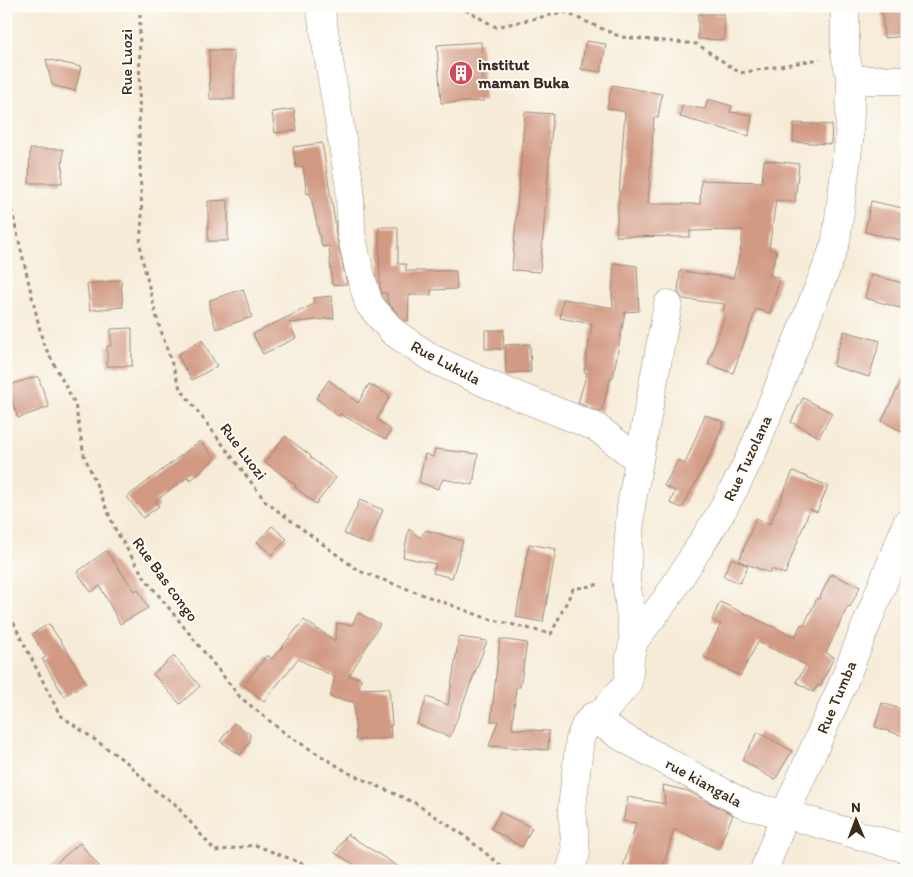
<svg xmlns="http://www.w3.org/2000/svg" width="913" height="877" font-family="Itim,sans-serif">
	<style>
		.building { fill: #d29983 }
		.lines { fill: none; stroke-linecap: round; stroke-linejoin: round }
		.minor-casing { stroke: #988a7a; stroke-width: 29 }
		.path { stroke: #988a7a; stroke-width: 3; stroke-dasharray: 4 4; stroke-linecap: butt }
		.minor { stroke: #fff; stroke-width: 28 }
		.labels { text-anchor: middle; stroke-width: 4; stroke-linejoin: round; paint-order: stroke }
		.street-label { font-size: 16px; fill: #3b2a1e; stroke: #fdfcf7 }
		.poi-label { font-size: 16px; font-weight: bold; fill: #3b2a1e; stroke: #fdfcf7; text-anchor: start }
	</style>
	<rect width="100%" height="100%" fill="#fdfcf7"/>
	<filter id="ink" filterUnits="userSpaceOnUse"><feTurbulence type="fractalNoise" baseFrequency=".02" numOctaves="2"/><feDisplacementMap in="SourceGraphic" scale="10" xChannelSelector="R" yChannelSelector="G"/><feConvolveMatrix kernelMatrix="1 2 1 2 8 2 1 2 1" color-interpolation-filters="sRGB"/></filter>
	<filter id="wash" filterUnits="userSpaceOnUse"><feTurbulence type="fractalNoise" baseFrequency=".0096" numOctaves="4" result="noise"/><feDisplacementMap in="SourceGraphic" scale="20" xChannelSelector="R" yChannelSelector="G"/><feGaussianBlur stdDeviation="1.12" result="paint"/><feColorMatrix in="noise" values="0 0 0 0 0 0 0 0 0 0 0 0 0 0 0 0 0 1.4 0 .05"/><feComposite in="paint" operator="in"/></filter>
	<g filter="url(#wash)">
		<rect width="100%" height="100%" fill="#f6ebd7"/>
		<g id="blocks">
			<g class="building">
				<path d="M 882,6 L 907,6 L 907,36 L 884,38 Z"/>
				<path d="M 698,14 L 724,14 L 724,40 L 698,39 Z"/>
				<path d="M 586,41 L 606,44 L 601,72 L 581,69 Z"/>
				<path d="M 481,42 L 484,101 L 441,103 L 437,45 Z"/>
				<path d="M 209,50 L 234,51 L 234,99 L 210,99 Z"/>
				<path d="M 46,59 L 81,67 L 75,91 L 52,85 Z"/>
				<path d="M 612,85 L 662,94 L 658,118 L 654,117 L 648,204 L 700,204 L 701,180 L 762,182 L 764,160 L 799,164 L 795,202 L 776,200 L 769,249 L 777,252 L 770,275 L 780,278 L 770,313 L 756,309 L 733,373 L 708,364 L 725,315 L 722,314 L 725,304 L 683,299 L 678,292 L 680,271 L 733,278 L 740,254 L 743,230 L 690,231 L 690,237 L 616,236 L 625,112 L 607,108 Z"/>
				<path d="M 708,99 L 732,106 L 730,112 L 752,115 L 749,136 L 680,117 L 682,106 L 705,109 Z"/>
				<path d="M 294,109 L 297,130 L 275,133 L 272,112 Z"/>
				<path d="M 525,112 L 553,114 L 540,272 L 512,270 Z"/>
				<path d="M 794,123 L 832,125 L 831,144 L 793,142 Z"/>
				<path d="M 322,143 L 335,222 L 336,236 L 347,284 L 332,285 L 329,246 L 322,247 L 310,193 L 307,194 L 303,166 L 296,167 L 293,147 Z"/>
				<path d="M 30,149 L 63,149 L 62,183 L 29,183 Z"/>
				<path d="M 228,200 L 228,241 L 208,241 L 208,201 Z"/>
				<path d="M 871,201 L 907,209 L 901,240 L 865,232 Z"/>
				<path d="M 379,227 L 398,227 L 398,264 L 406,264 L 406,271 L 456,271 L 457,289 L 431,290 L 431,295 L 409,295 L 408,321 L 403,320 L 387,301 L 387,293 L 382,293 L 380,287 Z"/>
				<path d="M 614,263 L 637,266 L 639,311 L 625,312 L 613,377 L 611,377 L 601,412 L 578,403 L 587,373 L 584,372 L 592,324 L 560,318 L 563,299 L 613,308 L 612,296 Z"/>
				<path d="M 871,275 L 907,284 L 907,310 L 865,298 Z"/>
				<path d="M 121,280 L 123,307 L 90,310 L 87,284 Z"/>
				<path d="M 243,289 L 252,317 L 216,329 L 210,309 L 210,300 Z"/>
				<path d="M 332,296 L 334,318 L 289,323 L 296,338 L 263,354 L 253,334 L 314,304 L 313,298 Z"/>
				<path d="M 132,328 L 132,366 L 107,366 L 107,346 L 111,346 L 111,329 Z"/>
				<path d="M 485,330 L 504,330 L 503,349 L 485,349 Z"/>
				<path d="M 844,331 L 880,341 L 869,377 L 833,366 Z"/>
				<path d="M 202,340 L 217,366 L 192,380 L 177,355 Z"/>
				<path d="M 530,344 L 531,372 L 506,373 L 505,345 Z"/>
				<path d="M 907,368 L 907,434 L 882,421 Z"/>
				<path d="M 38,376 L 49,407 L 18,418 L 6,386 Z"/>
				<path d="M 329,380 L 358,403 L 369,384 L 390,396 L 377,419 L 391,430 L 386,439 L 340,414 L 338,416 L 316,398 Z"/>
				<path d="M 803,398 L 832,413 L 819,437 L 791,422 Z"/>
				<path d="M 705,415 L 724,422 L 710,456 L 682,508 L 670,503 L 675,491 L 664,486 L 678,460 L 685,464 Z"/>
				<path d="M 285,436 L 311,456 L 310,457 L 336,478 L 316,504 L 295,487 L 296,485 L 265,462 Z"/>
				<path d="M 200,441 L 215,458 L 191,480 L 188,477 L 155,501 L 159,506 L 143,518 L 127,497 Z"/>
				<path d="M 435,449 L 478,454 L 473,485 L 443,479 L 438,489 L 419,482 L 425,454 L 433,457 Z"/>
				<path d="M 793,471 L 828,486 L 817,512 L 810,509 L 785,574 L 771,569 L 770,573 L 739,561 L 756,518 L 770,524 Z"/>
				<path d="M 360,500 L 383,510 L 368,544 L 344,534 Z"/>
				<path d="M 272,526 L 287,539 L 272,555 L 257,542 Z"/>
				<path d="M 409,529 L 420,538 L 426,530 L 463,541 L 452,578 L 433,573 L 436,564 L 403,557 Z"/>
				<path d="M 529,544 L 556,549 L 543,622 L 516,617 Z"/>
				<path d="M 106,551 L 135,591 L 138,589 L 148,608 L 120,624 L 100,586 L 91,592 L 77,572 Z"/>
				<path d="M 732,558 L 748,566 L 740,583 L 723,576 Z"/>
				<path d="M 831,574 L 860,587 L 850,607 L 848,606 L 826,653 L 834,657 L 820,687 L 818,685 L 813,692 L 796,682 L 806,665 L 758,642 L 740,676 L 704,657 L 721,624 L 712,620 L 720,602 L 795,637 L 801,624 L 804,625 L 817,598 L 819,599 Z"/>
				<path d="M 358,613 L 380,624 L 349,676 L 361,678 L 359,689 L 389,688 L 392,725 L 390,725 L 391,738 L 356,740 L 354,702 L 330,697 L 335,677 L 298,659 L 264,701 L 244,685 L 267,655 L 272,659 L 304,620 L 335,641 L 337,623 L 352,625 Z"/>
				<path d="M 49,624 L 64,646 L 86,683 L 64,696 L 42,659 L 46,657 L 32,634 Z"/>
				<path d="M 459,637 L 487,641 L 450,737 L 417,724 L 427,697 L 448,705 Z"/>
				<path d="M 500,639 L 527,643 L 520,687 L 516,687 L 512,729 L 549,731 L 548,750 L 489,746 L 498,721 L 491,721 Z"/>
				<path d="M 174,656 L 200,686 L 180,704 L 153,674 Z"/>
				<path d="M 882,703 L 907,711 L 907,737 L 875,727 Z"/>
				<path d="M 234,723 L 250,734 L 250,742 L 240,755 L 220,741 Z"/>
				<path d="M 758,732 L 792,751 L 775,780 L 742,760 Z"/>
				<path d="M 663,785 L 688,791 L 733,815 L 718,849 L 674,829 L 662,871 L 622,871 L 636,823 L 623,821 L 628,797 L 665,804 Z"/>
				<path d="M 500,812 L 532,828 L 522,847 L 491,829 Z"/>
				<path d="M 347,834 L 405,871 L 365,871 L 335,853 Z"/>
				<path d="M 80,843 L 103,871 L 47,871 Z"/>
			</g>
		</g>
	</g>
	<g filter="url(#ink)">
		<use href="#blocks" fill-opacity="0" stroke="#988a7a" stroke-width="1"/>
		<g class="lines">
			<g class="minor-casing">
				<g id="minor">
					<path d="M 320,6 L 350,188 L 351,233 L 359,270 L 369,304 L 393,332 L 433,359 L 490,385 L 596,427 L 639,460 L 631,507 L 626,580 L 634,641"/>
					<path d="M 851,80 L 907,80"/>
					<path d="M 639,460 L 668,304"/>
					<path d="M 596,720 L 624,738 L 748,806 L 785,814 L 907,849"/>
					<path d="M 570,871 L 576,853 L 572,808 L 580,739 L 586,724 L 592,717 L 596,720 L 628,683 L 630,657 L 634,641 L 667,598 L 722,511 L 736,485 L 753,451 L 828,264 L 836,241 L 849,141 L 851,80 L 845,54 L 845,6"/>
					<path d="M 764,871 L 785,814 L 841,688 L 907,523"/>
				</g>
			</g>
			<g class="path">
				<path d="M 140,6 L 139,137 L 142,218 L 140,243 L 142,258 L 157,319 L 180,388 L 266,502 L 359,571 L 486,618 L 551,634 L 573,589 L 601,584"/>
				<path d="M 450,6 L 462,8 L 496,27 L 564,12 L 621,37 L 697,44 L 740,73 L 820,59"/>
				<path d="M 6,154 L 10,203 L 43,343 L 75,404 L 84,455 L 116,531 L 144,577 L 240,697 L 287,735 L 349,773 L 415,803 L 462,834 L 499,864 L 514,871"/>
				<path d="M 6,608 L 60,715 L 129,764 L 153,789 L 174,803 L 215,851 L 255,845 L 306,865 L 314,871"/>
			</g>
			<use href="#minor" class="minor"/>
		</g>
	</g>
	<defs>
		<g id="building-disc" transform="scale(1.25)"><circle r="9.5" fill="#d1495b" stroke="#fdfcf7"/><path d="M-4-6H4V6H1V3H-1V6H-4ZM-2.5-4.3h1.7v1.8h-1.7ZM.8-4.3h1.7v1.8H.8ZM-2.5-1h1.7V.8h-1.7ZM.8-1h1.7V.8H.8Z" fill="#fff"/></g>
	</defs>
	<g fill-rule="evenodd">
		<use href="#building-disc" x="461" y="73"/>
	</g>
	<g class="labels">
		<g class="street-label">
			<text transform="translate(126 62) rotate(-90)" y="6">Rue Luozi</text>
			<text transform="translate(446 362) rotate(28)" y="6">Rue Lukula</text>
			<text transform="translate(244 451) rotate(53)" y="6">Rue Luozi</text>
			<text transform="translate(747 458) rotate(-65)" y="6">Rue Tuzolana</text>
			<text transform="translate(166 579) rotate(54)" y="6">Rue Bas congo</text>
			<text transform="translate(836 697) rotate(-67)" y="6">Rue Tumba</text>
			<text transform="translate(704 782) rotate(29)" y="6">rue kiangala</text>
		</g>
		<g class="poi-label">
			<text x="478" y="70">institut<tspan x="478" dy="18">maman Buka</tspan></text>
		</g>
	</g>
	<rect width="913" height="877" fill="none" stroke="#fdfcf7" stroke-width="25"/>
	<g transform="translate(856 820) rotate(359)" stroke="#fdfcf7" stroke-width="4" paint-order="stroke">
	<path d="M0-4L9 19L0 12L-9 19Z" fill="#3b2a1e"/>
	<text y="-8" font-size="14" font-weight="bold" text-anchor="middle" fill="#3b2a1e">N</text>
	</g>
</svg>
